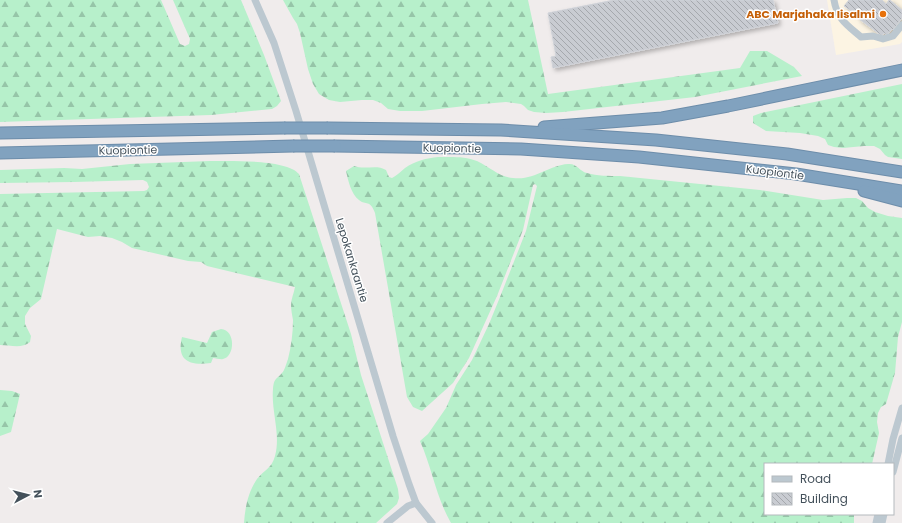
<svg xmlns="http://www.w3.org/2000/svg" width="902" height="523" font-family="Poppins,sans-serif">
	<style>
		.commercial { fill: #fcf4e3 }
		.forest { fill: url(#forest-firs) }
		.building { fill: url(#building-back-hatch); stroke: #d0d3d9; filter: url(#shadow) }
		.lines { fill: none; stroke-linecap: round; stroke-linejoin: round }
		.highway-casing { stroke: #6d8daa; stroke-width: 13 }
		.minor { stroke: #bcc8d0; stroke-width: 7 }
		.highway { stroke: #81a2bf; stroke-width: 11 }
		.highway-bridge-casing { stroke: #6d8daa; stroke-width: 13; stroke-linecap: butt }
		.highway-bridge { stroke: #81a2bf; stroke-width: 11 }
		.food-dot { fill: #e8710a; stroke: #fff; stroke-width: 1.5 }
		.labels { text-anchor: middle; stroke-width: 3; stroke-linejoin: round; paint-order: stroke }
		.food-label { font-size: 11px; font-weight: bold; fill: #c56008; stroke: #fff; text-anchor: end }
		.street-label { font-size: 11px; fill: #44515b; stroke: #fff }
	</style>
	<defs>
		<pattern id="forest-firs" width="22" height="20" patternUnits="userSpaceOnUse"><rect width="22" height="20" fill="#b7f0cb"/><path d="M5 1l3.5 6h-7zM16 11l3.5 6h-7z" fill="#96c5a8"/></pattern>
		<pattern id="building-back-hatch" width="6" height="6" patternUnits="userSpaceOnUse"><rect width="6" height="6" fill="#c9ccd2"/><path d="M-1 5l2 2M0 0l6 6M5-1l2 2" fill="none" stroke="#a5a8ad"/></pattern>
		<filter id="shadow"><feDropShadow dx="2.5" dy="2.5" stdDeviation="2" flood-color="#0004"/></filter>
	</defs>
	<rect width="100%" height="100%" fill="#f0ecec"/>
	<path class="commercial" d="M 827,0 L 902,0 L 902,42 L 900,44 L 836,55 Z"/>
	<g class="forest">
		<path d="M 0,0 L 161,0 L 180,44 L 185,46 L 189,44 L 190,39 L 173,0 L 241,0 L 264,55 L 281,101 L 277,106 L 272,109 L 211,115 L 0,122 Z"/>
		<path d="M 283,0 L 528,0 L 548,94 L 740,68 L 750,51 L 767,51 L 794,67 L 802,76 L 695,97 L 563,112 L 546,113 L 534,112 L 528,110 L 524,106 L 521,104 L 506,102 L 482,104 L 422,111 L 400,111 L 388,109 L 381,103 L 373,100 L 362,100 L 340,102 L 329,100 L 319,94 L 313,84 L 308,69 L 300,33 L 297,24 L 293,18 Z"/>
		<path d="M 902,84 L 902,159 L 888,157 L 885,155 L 880,149 L 874,146 L 864,146 L 843,148 L 834,147 L 828,145 L 825,139 L 818,136 L 800,133 L 766,131 L 753,123 L 753,116 L 761,113 Z"/>
		<path d="M 438,157 C 452,157 465,156 477,161 C 490,167 499,177 513,178 C 534,181 549,165 568,164 C 577,163 579,171 587,173 C 597,176 609,176 620,176 L 760,190 L 823,200 L 847,198 L 856,198 L 862,201 L 868,208 L 875,212 L 888,216 L 902,218 L 902,322 L 898,337 L 895,373 L 886,404 L 881,407 L 878,413 L 877,422 L 879,433 L 872,464 L 765,464 L 765,514 L 854,514 L 854,523 L 451,523 C 436,497 432,468 420,441 L 428,434 L 446,408 L 456,385 L 472,360 L 489,324 L 500,297 L 526,231 L 537,186 L 535,184 L 533,185 L 523,230 L 497,296 L 469,358 L 453,383 L 422,411 L 413,407 L 407,397 L 375,213 C 370,199 366,206 359,200 C 351,194 348,180 346,171 L 354,166 C 365,170 377,164 386,170 L 389,177 L 392,178 C 398,175 401,171 405,168 C 415,161 427,158 438,157 Z"/>
		<path d="M 210,161 C 230,161 287,159 299,174 L 351,334 L 361,375 L 398,489 L 399,498 L 397,504 L 376,523 L 244,523 C 245,508 248,492 257,479 C 264,470 272,468 275,456 C 281,434 271,411 273,389 C 274,378 276,380 282,373 C 285,370 286,364 288,359 C 291,347 293,333 293,320 C 292,315 291,309 291,305 C 291,299 294,293 295,287 L 207,266 L 201,262 L 188,261 L 132,248 L 122,242 L 112,238 L 100,236 L 88,237 L 57,229 L 41,299 L 30,308 L 25,316 L 25,324 L 31,336 L 30,342 C 22,349 10,345 0,345 L 0,194 L 144,191 L 147,190 L 149,187 L 147,182 L 143,180 L 74,182 L 0,183 L 0,170 L 64,168 L 82,169 L 130,164 Z"/>
		<path d="M 221,329 C 236,330 235,357 223,359 C 221,360 216,358 213,358 L 211,363 C 190,366 176,361 182,337 L 207,343 L 212,332 Z"/>
		<path d="M 0,390 L 12,391 L 20,394 L 11,432 L 0,436 Z"/>
	</g>
	<g class="building">
		<path d="M 614,0 L 773,0 L 778,23 L 553,68 L 551,57 L 556,56 L 548,13 Z"/>
		<path d="M 849,0 L 882,0 L 886,4 L 889,0 L 890,0 L 902,10 L 902,18 L 893,30 L 892,29 L 887,35 L 884,33 L 882,36 L 859,19 L 860,17 L 844,6 Z"/>
	</g>
	<g class="lines">
		<g class="highway-casing">
			<g id="highway">
				<path d="M 544,127 L 662,118 L 728,106 L 902,70"/>
				<path d="M 328,128 L 501,130 L 656,140 L 787,154 L 902,172"/>
				<path d="M 0,133 L 284,128"/>
				<path d="M 335,146 L 521,149 L 639,157 L 796,174 L 902,191"/>
				<path d="M 0,153 L 293,146"/>
				<path d="M 864,191 L 902,201"/>
			</g>
		</g>
		<g class="minor">
			<path d="M 255,0 L 274,43 L 296,111 L 316,178 L 393,436 L 409,484 L 416,503 L 432,523"/>
			<path d="M 834,0 C 837,19 847,25 861,37 L 873,36 L 883,39 L 893,36 L 902,25"/>
			<path d="M 888,464 L 893,439 L 902,408"/>
			<path d="M 893,472 L 902,438"/>
			<path d="M 387,523 L 408,506 L 416,503"/>
			<path d="M 876,523 L 878,514"/>
			<path d="M 882,523 L 884,514"/>
		</g>
		<use href="#highway" class="highway"/>
		<g class="highway-bridge-casing">
			<g id="highway-bridge">
				<path d="M 284,128 L 328,128"/>
				<path d="M 293,146 L 335,146"/>
			</g>
		</g>
		<use href="#highway-bridge" class="highway-bridge"/>
	</g>
	<circle class="food-dot" cx="883" cy="14" r="4"/>
	<g class="labels">
		<g class="food-label">
			<text x="875" y="18">ABC Marjahaka Iisalmi</text>
		</g>
		<g class="street-label">
			<text transform="translate(452 148) rotate(1)" y="4">Kuopiontie</text>
			<text transform="translate(128 150) rotate(-1)" y="4">Kuopiontie</text>
			<text transform="translate(775 172) rotate(7)" y="4">Kuopiontie</text>
			<text transform="translate(352 260) rotate(73)" y="4">Lepokankaantie</text>
		</g>
	</g>
	<rect x="764" y="463" width="130" height="52" fill="#ffffff" stroke="#b4b9bd"/>
	<rect x="772" y="476" width="20" height="6" fill="#bcc8d0" stroke="#b4b9bd"/>
	<text x="800" y="483" font-size="12" fill="#44515b">Road</text>
	<rect x="772" y="493" width="20" height="12" fill="url(#building-back-hatch)" stroke="#b4b9bd"/>
	<text x="800" y="503" font-size="12" fill="#44515b">Building</text>
	<g transform="translate(28 495) rotate(83)" stroke="#ffffff" stroke-width="3" paint-order="stroke">
	<path d="M0-3L7 15L0 10L-7 15Z" fill="#44515b"/>
	<text y="-6" font-size="11" font-weight="bold" text-anchor="middle" fill="#44515b">N</text>
	</g>
</svg>
